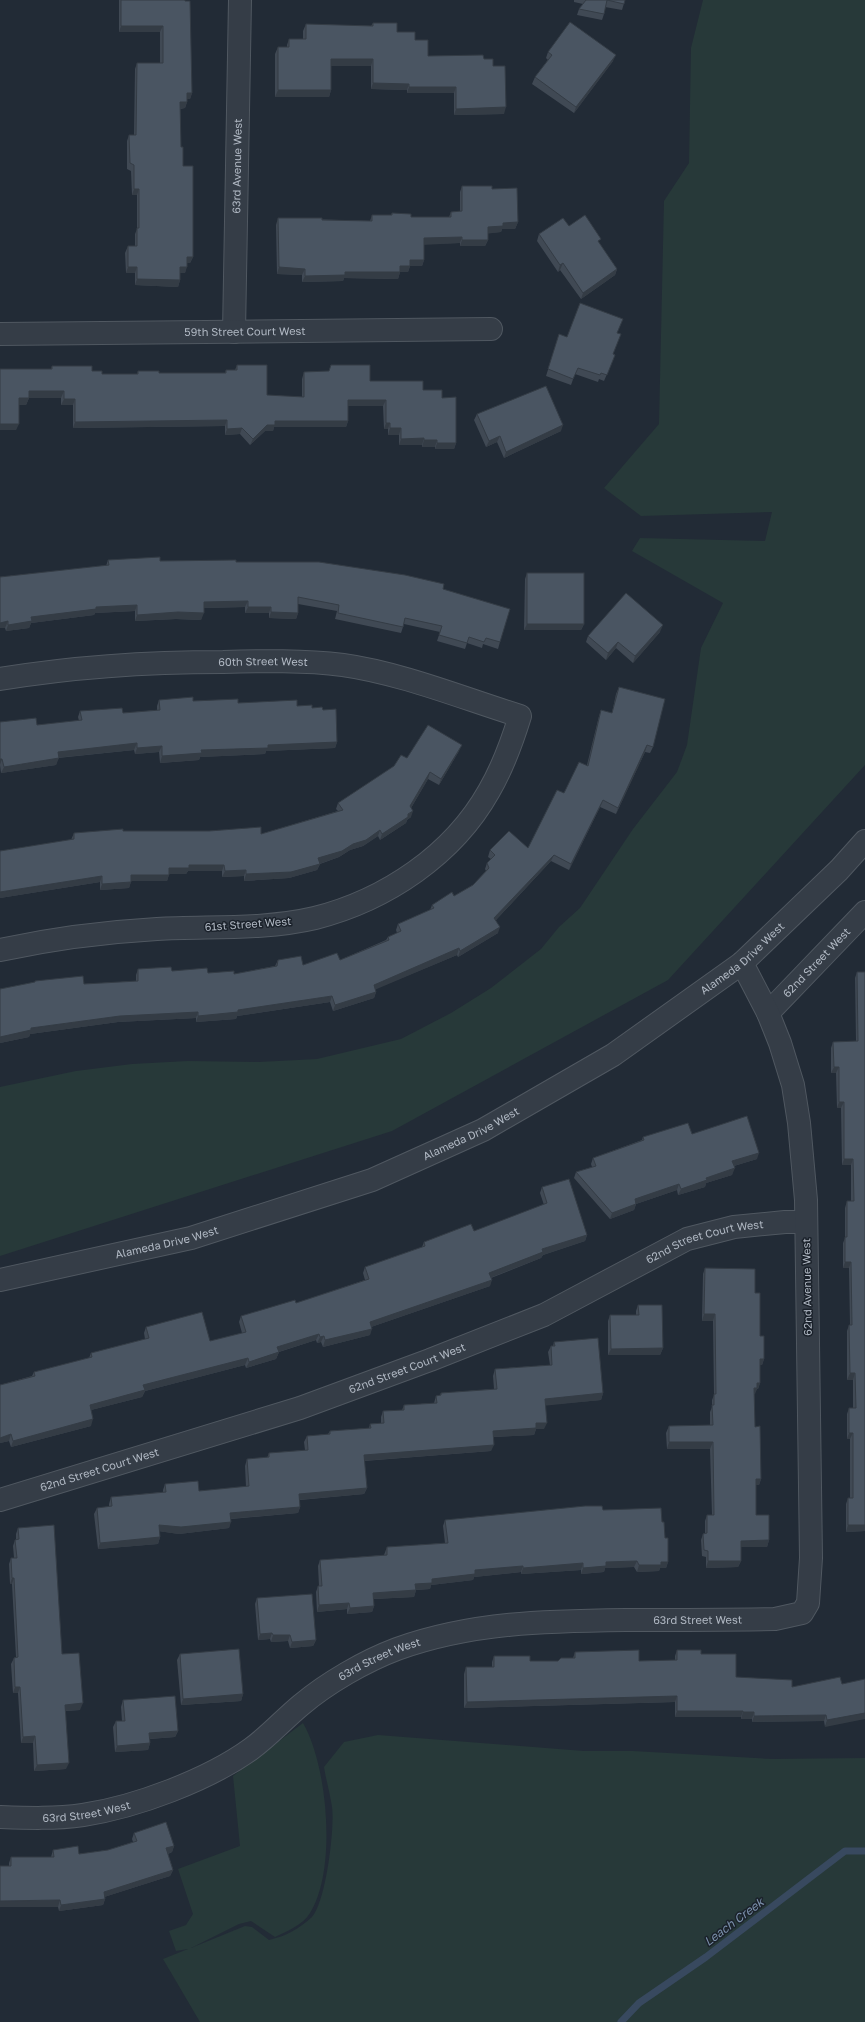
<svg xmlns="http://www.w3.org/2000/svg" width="865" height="2022" font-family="'Golos Text',sans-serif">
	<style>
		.green { fill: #273939 }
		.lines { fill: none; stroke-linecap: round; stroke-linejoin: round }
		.stream { stroke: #38495f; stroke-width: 7 }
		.street-casing { stroke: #505861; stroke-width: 24 }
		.street { stroke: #353d47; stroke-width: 22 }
		.wall { fill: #404954 }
		.shaded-wall { fill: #343c45 }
		.building { fill: #4a5562; stroke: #343c45 }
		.labels { text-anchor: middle; stroke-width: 3; stroke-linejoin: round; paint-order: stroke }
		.street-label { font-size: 11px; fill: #b0b8c3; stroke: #1b222b }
		.water-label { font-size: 12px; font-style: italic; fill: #7a8faa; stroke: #1b222b }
	</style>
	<rect width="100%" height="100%" fill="#222b36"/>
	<g class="green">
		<path d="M 703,0 L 865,0 L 865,765 L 668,980 L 392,1131 L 0,1256 L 0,1087 L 76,1071 L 132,1064 L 188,1061 L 259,1062 L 317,1059 L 401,1039 L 451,1013 L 491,988 L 541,949 L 559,927 L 580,908 L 633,829 L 677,772 L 687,745 L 701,648 L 723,603 L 632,551 L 640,538 L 765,541 L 772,512 L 641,516 L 604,488 L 659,424 L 664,201 L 689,163 L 691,48 Z"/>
		<path d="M 303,1723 C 328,1766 337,1871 310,1913 C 303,1925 287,1931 275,1937 L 251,1921 L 239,1924 L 191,1948 L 245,1926 L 252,1927 L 269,1940 C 286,1936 299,1929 312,1917 C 326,1902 335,1827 332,1807 C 330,1793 326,1780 324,1767 L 344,1742 L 378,1735 L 584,1751 L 633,1751 L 772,1759 L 865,1758 L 865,2022 L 200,2022 L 163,1959 L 188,1949 L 176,1951 L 169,1931 L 186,1925 L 193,1914 L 178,1869 L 240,1846 L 233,1776 Z"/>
	</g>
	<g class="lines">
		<path class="stream" d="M 621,2022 L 639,2003 L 706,1957 L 845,1851 L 865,1851"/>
		<g class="street-casing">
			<g id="street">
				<path id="s1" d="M 234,332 L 240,0"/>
				<path id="s2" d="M 0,334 L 491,329"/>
				<path id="s3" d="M 0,679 C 73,667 148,662 223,662 C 262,661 304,660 343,665 C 401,673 465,699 520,716 C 512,742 503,767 489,791 C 453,855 386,900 315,918 C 264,930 210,926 157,929 C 105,932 51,939 0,950"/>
				<path id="s4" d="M 768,1013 L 865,912"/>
				<path id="s5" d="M 0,1280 L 191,1238 L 372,1180 L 483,1130 L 613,1055 L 742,963 L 839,870 L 865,841"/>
				<path id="s6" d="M 0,1500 L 300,1408 L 430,1360 L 544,1315 L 687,1239 L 734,1227 L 785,1222 L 806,1222"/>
				<path id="s7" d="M 0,1817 C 28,1818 55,1819 83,1815 C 136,1807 208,1780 251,1749 C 269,1736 284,1719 301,1705 C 327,1683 365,1661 397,1649 C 472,1622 547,1621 626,1620 C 675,1620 725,1620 775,1619 L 802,1613 L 808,1603 L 811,1558 L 806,1200 L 799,1123 L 793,1085 L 780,1043 L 768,1013 L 742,963"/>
			</g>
		</g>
		<use href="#street" class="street"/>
	</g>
	<g class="wall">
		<path d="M 119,0 L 185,0 L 192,93 L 190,99 L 187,99 L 187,102 L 185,108 L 180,109 L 181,147 L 193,257 L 190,263 L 187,263 L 185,273 L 180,273 L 180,280 L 178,287 L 135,285 L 135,273 L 126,273 L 125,253 L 128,246 L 135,246 L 135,234 L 137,229 L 137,195 L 132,195 L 131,171 L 127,169 L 127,141 L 129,135 L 134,135 L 135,69 L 137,63 L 160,63 L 160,32 L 119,32 Z"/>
		<path d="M 574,0 L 625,0 L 622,10 L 605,7 L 604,14 L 602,20 L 577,15 L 579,9 L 583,4 L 574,2 Z"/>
		<path d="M 373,23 L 397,32 L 415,40 L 428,56 L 484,59 L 493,66 L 504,114 L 454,115 L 454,93 L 407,93 L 407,90 L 371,89 L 371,66 L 331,66 L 331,90 L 329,97 L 275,97 L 275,54 L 278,47 L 287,47 L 287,45 L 289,39 L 303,39 L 303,31 L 306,24 L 371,26 Z"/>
		<path d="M 548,52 L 613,61 L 574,113 L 532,84 L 535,77 L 548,60 L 546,58 Z"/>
		<path d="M 462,186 L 492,189 L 518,222 L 515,229 L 502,229 L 501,232 L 488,233 L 488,240 L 485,246 L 460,246 L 460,243 L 424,244 L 424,260 L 422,266 L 410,266 L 408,272 L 400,272 L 398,279 L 344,278 L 343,281 L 302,282 L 302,275 L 277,274 L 276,225 L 278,218 L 370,221 L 372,215 L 391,215 L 392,213 L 411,217 L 449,217 L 451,212 L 460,211 L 460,192 Z"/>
		<path d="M 569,226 L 599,243 L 617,269 L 615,275 L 581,299 L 560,270 L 558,272 L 537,241 L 539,234 Z"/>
		<path d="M 618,333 L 613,354 L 615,355 L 604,381 L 599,379 L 598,382 L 575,374 L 571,385 L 546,376 L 557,341 L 567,337 Z"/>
		<path d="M 237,365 L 267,395 L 302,397 L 302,379 L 304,372 L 329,371 L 331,365 L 370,381 L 423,390 L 442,398 L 456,443 L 454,449 L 435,449 L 435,447 L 422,447 L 422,445 L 399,445 L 399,435 L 388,435 L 388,429 L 384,429 L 383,406 L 348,406 L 348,421 L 346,427 L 274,427 L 273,431 L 265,431 L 250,445 L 240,434 L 225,435 L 225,426 L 73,428 L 73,405 L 61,405 L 61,398 L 29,398 L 26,405 L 19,405 L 16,430 L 0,430 L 0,369 L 51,369 L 52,366 L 92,371 L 102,374 L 137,374 L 138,371 L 159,373 L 225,373 L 226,370 L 235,370 Z"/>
		<path d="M 477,414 L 561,431 L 504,458 L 497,442 L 486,447 L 474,420 Z"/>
		<path d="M 108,560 L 236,562 L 443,589 L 500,642 L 498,649 L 483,644 L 482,648 L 467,643 L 465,649 L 437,641 L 440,632 L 404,624 L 401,633 L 335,619 L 337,611 L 298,604 L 298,613 L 296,619 L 269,618 L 269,613 L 245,613 L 245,607 L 204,608 L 201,620 L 176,619 L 135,621 L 135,611 L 95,613 L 94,615 L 31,623 L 29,628 L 6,631 L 5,628 L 0,628 L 0,577 L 106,566 Z"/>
		<path d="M 527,573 L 584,624 L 581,630 L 524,630 L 525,579 Z"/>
		<path d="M 660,632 L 633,663 L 616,648 L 606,660 L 586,642 L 588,636 Z"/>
		<path d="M 619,687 L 653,747 L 650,753 L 645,752 L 616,814 L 600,807 L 569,870 L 551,861 L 496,920 L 498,933 L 458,957 L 457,955 L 375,989 L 376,992 L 374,998 L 333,1011 L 330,1002 L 237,1016 L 236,1019 L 196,1022 L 196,1018 L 118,1022 L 30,1034 L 29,1037 L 0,1043 L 0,989 L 35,982 L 35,981 L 84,984 L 136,981 L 136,975 L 138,969 L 208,973 L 234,974 L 275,966 L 278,960 L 303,965 L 340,960 L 386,940 L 388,937 L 397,933 L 396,930 L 398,924 L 430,910 L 432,905 L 454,896 L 473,885 L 486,871 L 485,869 L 487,863 L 491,859 L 488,857 L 490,850 L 528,848 L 564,793 L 587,765 L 599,716 L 601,710 L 612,713 L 616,694 Z"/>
		<path d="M 159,700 L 238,703 L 297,706 L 312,708 L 337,742 L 335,748 L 266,751 L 265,754 L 200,757 L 199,760 L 160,763 L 159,752 L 135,754 L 134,750 L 58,758 L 56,765 L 1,773 L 0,765 L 0,722 L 37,725 L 79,721 L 78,717 L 80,711 L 123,713 L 157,710 L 157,706 Z"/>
		<path d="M 459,751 L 439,785 L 428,779 L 411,808 L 411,817 L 407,820 L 406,823 L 380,840 L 378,836 L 363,846 L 350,850 L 339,857 L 320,864 L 317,870 L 289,878 L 244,881 L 244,876 L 222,877 L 222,871 L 188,871 L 186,874 L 169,874 L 167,881 L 131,881 L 129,888 L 100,890 L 100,882 L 0,898 L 0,851 L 71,840 L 74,833 L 123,831 L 261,834 L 338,811 L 336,809 L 338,803 L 407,758 Z"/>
		<path d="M 857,972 L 865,972 L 865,1531 L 846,1532 L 846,1504 L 848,1498 L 850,1498 L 850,1439 L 847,1439 L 847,1414 L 849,1408 L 853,1408 L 853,1380 L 847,1380 L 847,1331 L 849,1325 L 850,1325 L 849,1268 L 843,1268 L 843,1243 L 845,1238 L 845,1208 L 847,1201 L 851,1201 L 851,1165 L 842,1165 L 841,1108 L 837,1108 L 836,1073 L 831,1073 L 831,1048 L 833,1042 L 856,1041 L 855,978 Z"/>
		<path d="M 692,1134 L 757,1159 L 734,1166 L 732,1175 L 706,1183 L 705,1187 L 678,1195 L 677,1190 L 636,1204 L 634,1210 L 610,1219 L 574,1178 L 576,1172 L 592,1167 L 591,1164 L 593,1158 L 642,1140 L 643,1137 Z"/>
		<path d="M 542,1187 L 587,1235 L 585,1241 L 543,1255 L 541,1258 L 491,1278 L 490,1286 L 371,1327 L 370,1335 L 323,1347 L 321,1342 L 317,1343 L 316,1340 L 279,1352 L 276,1359 L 246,1368 L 245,1365 L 145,1391 L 142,1397 L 91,1410 L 91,1426 L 11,1447 L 9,1441 L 0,1443 L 0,1385 L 32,1376 L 34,1372 L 89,1358 L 91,1353 L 145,1339 L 144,1333 L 146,1327 L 210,1341 L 242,1333 L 239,1322 L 241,1316 L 296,1303 L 365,1280 L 363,1273 L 365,1267 L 422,1247 L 424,1242 L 474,1231 L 544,1205 L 540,1193 Z"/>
		<path d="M 705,1268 L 755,1293 L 760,1336 L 764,1359 L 762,1365 L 760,1365 L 760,1383 L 758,1389 L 757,1389 L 754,1394 L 755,1427 L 761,1479 L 759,1485 L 756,1485 L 756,1515 L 769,1540 L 767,1547 L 741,1547 L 741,1561 L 738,1567 L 706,1568 L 706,1557 L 702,1556 L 701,1540 L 703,1534 L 705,1533 L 705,1521 L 707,1515 L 712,1515 L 710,1449 L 667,1449 L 666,1433 L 669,1426 L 710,1425 L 710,1412 L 712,1407 L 712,1400 L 714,1395 L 713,1321 L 702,1321 L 703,1274 Z"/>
		<path d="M 638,1305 L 663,1348 L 660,1355 L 608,1355 L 608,1321 L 610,1315 L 636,1315 L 636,1311 Z"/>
		<path d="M 554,1342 L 603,1393 L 601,1400 L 545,1405 L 544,1429 L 536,1429 L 534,1435 L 493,1437 L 491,1451 L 364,1461 L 367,1488 L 364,1494 L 300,1500 L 300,1507 L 298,1513 L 231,1519 L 229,1528 L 179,1534 L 159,1531 L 160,1537 L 158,1544 L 98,1549 L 94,1514 L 97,1508 L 109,1507 L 109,1504 L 111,1497 L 163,1492 L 163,1490 L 165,1484 L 199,1491 L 246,1487 L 245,1466 L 247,1459 L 267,1458 L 269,1453 L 305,1450 L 304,1442 L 307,1436 L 328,1434 L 330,1431 L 369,1428 L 370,1424 L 381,1423 L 381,1417 L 383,1411 L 402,1410 L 404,1405 L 434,1403 L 436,1396 L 440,1395 L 441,1393 L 494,1389 L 493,1376 L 495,1369 L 550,1365 L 548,1352 L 551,1346 L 553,1346 Z"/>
		<path d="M 603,1510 L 662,1522 L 665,1538 L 668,1562 L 666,1568 L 660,1568 L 659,1571 L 637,1572 L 634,1567 L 605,1568 L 604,1572 L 581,1574 L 581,1570 L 521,1574 L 521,1572 L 474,1577 L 473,1580 L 431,1585 L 430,1589 L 416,1590 L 414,1597 L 374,1599 L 374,1606 L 372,1612 L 347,1614 L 347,1609 L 317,1612 L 316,1592 L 318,1586 L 319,1586 L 318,1566 L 320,1560 L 384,1555 L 387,1547 L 445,1543 L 443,1526 L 445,1520 Z"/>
		<path d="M 18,1528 L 80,1710 L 66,1711 L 66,1769 L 34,1771 L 33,1743 L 21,1743 L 18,1693 L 13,1693 L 11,1664 L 14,1658 L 16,1657 L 12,1584 L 10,1584 L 9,1564 L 11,1558 L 14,1558 L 13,1546 L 15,1540 L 16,1540 L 16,1534 Z"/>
		<path d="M 257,1598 L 316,1640 L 313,1646 L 290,1648 L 288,1641 L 271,1642 L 270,1639 L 258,1640 L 255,1604 Z"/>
		<path d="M 677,1650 L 701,1654 L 736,1677 L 792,1687 L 842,1684 L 825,1727 L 824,1721 L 752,1722 L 752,1719 L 741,1719 L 741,1717 L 675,1717 L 675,1702 L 464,1708 L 464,1674 L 466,1667 L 492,1667 L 492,1662 L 494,1656 L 530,1661 L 558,1661 L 573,1658 L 575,1652 L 639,1661 L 675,1660 L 675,1656 Z"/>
		<path d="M 180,1654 L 243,1694 L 241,1701 L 181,1705 L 177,1660 Z"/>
		<path d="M 123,1700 L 178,1731 L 175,1737 L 150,1739 L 150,1743 L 148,1750 L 115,1752 L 113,1727 L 116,1721 L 122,1721 L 121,1707 Z"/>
		<path d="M 134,1833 L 174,1846 L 172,1852 L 168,1854 L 173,1870 L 170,1876 L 104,1897 L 105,1899 L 103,1905 L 59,1911 L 58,1907 L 0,1907 L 0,1866 L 9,1866 L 9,1863 L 11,1857 L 51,1857 L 53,1850 L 79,1854 L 108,1850 L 133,1842 L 132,1839 Z"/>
	</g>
	<g class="shaded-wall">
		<path d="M 121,26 L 163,26 L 160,32 L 119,32 Z"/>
		<path d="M 616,55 L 613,61 L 574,113 L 576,107 Z"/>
		<path d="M 331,59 L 373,59 L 371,66 L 329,66 Z"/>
		<path d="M 373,83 L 409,84 L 407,90 L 371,89 Z"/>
		<path d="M 409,87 L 456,87 L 454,93 L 407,93 Z"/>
		<path d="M 278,90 L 331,90 L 329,97 L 275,97 Z"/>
		<path d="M 187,93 L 192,93 L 190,99 L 185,99 Z"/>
		<path d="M 180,102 L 187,102 L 185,108 L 178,109 Z"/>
		<path d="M 506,107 L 504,114 L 454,115 L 456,109 Z"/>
		<path d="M 134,189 L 139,189 L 137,195 L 132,195 Z"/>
		<path d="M 518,222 L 515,229 L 502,229 L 501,232 L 485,234 L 488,227 L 503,223 Z"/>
		<path d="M 462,237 L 460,243 L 422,245 L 424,238 Z"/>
		<path d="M 462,240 L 488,240 L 485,246 L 460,246 Z"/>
		<path d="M 187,257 L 193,257 L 190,263 L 185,263 Z"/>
		<path d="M 410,260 L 424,260 L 422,266 L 408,266 Z"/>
		<path d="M 563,263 L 560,270 L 558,272 L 560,265 Z"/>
		<path d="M 400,266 L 410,266 L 408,272 L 398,272 Z"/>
		<path d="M 128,267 L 137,267 L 135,273 L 126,273 Z"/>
		<path d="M 180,267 L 187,267 L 185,273 L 178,273 Z"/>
		<path d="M 279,267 L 305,269 L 302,275 L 277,274 Z"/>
		<path d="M 617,269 L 615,275 L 581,299 L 583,293 Z"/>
		<path d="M 345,272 L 400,272 L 398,279 L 344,278 L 343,281 L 302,282 L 305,276 Z"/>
		<path d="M 137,279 L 180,280 L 178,287 L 135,285 Z"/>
		<path d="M 29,391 L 64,391 L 61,398 L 26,398 Z"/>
		<path d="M 19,398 L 29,398 L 26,405 L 16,405 Z"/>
		<path d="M 64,399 L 75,399 L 73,405 L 61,405 Z"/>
		<path d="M 348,400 L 386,400 L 383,406 L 346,406 Z"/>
		<path d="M 227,420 L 225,426 L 73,428 L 75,422 Z"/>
		<path d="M 275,421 L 348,421 L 346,427 L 274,427 L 273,431 L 265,431 L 250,445 L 253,439 L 267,425 Z"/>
		<path d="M 386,423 L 390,423 L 388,429 L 384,429 Z"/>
		<path d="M 0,424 L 19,424 L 16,430 L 0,430 Z"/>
		<path d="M 563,425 L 561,431 L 504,458 L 506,452 Z"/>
		<path d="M 242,428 L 240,434 L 225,435 L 227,429 Z"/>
		<path d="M 390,428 L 401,428 L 399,435 L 388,435 Z"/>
		<path d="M 500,436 L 497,442 L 486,447 L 489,441 Z"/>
		<path d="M 424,438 L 422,445 L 399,445 L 401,439 Z"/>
		<path d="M 424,440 L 437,440 L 435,447 L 422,447 Z"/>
		<path d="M 437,443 L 456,443 L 454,449 L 435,449 Z"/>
		<path d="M 248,601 L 245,607 L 201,608 L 204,602 Z"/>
		<path d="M 137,605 L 135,611 L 95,613 L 94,615 L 31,623 L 29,628 L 6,631 L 8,625 L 31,617 L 96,607 Z"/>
		<path d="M 248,607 L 271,607 L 269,613 L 245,613 Z"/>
		<path d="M 178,612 L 204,613 L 201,620 L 176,619 L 135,621 L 137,615 Z"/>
		<path d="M 271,612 L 298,613 L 296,619 L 269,618 Z"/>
		<path d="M 8,621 L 5,628 L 0,628 L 0,623 Z"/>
		<path d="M 527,624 L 584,624 L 581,630 L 524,630 Z"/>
		<path d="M 663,625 L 660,632 L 633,663 L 635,656 Z"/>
		<path d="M 618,642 L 616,648 L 606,660 L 608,653 Z"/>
		<path d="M 337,742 L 335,748 L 266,751 L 265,754 L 200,757 L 199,760 L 160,763 L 162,756 L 201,750 L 268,745 Z"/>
		<path d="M 137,743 L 134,750 L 55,758 L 58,752 Z"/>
		<path d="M 462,745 L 459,751 L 439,785 L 441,779 Z"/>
		<path d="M 647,745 L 645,752 L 616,814 L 618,808 Z"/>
		<path d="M 162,746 L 159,752 L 135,754 L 137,748 Z"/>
		<path d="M 59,758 L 56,765 L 1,773 L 4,767 Z"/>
		<path d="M 0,759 L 2,759 L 0,765 Z"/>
		<path d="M 430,772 L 428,779 L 408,813 L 410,806 Z"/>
		<path d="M 603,800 L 600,807 L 569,870 L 571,864 Z"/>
		<path d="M 413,811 L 411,817 L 407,820 L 406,823 L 380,840 L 382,834 Z"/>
		<path d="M 380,830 L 378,836 L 363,846 L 350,850 L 339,857 L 316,865 L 318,858 L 353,844 Z"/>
		<path d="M 554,855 L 551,861 L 492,924 L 494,918 Z"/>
		<path d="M 320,864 L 317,870 L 289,878 L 244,881 L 246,874 Z"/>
		<path d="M 189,865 L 224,865 L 222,871 L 188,871 L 186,874 L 167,874 L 169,868 Z"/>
		<path d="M 246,870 L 244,876 L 222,877 L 225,871 Z"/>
		<path d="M 131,875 L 169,875 L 167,881 L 129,881 Z"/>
		<path d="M 102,876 L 100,882 L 0,898 L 0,892 Z"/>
		<path d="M 131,882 L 129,888 L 100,890 L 102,884 Z"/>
		<path d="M 500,927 L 498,933 L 458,957 L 460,951 Z"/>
		<path d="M 459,948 L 457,955 L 372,991 L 374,985 Z"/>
		<path d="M 376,992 L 374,998 L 333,1011 L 335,1005 Z"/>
		<path d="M 332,996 L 330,1002 L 237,1016 L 236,1019 L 196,1022 L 198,1016 Z"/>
		<path d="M 198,1012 L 196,1018 L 118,1022 L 30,1034 L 29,1037 L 0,1043 L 0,1037 L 31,1028 L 120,1016 Z"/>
		<path d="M 834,1067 L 839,1067 L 836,1073 L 831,1073 Z"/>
		<path d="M 839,1102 L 844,1102 L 841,1108 L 837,1108 Z"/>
		<path d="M 759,1153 L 757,1159 L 730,1167 L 732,1161 Z"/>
		<path d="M 844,1159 L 853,1159 L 851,1165 L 842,1165 Z"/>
		<path d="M 735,1168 L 732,1175 L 706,1183 L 705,1187 L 678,1195 L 681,1189 L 706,1178 Z"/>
		<path d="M 679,1184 L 677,1190 L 636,1204 L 634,1210 L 610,1219 L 612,1213 L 635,1199 Z"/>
		<path d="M 587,1235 L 585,1241 L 543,1255 L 541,1258 L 487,1279 L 489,1273 L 542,1249 Z"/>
		<path d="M 845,1262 L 851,1262 L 849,1268 L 843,1268 Z"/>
		<path d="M 492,1280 L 490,1286 L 368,1328 L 370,1322 Z"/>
		<path d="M 704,1314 L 715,1314 L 713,1321 L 702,1321 Z"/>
		<path d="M 372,1329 L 370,1335 L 323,1347 L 325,1340 Z"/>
		<path d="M 319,1334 L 316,1340 L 275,1353 L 279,1352 L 276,1359 L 246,1368 L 249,1362 L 277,1347 Z"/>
		<path d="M 324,1336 L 321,1342 L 317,1343 L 320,1337 Z"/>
		<path d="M 663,1348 L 660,1355 L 608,1355 L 611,1349 Z"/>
		<path d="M 248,1358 L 245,1365 L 145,1391 L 142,1397 L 87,1411 L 90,1405 L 143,1385 Z"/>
		<path d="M 760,1359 L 764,1359 L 762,1365 L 758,1365 Z"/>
		<path d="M 850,1373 L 855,1373 L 853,1380 L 847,1380 Z"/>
		<path d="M 757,1383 L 760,1383 L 758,1389 L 757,1389 L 755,1394 L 752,1394 Z"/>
		<path d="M 603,1393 L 601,1400 L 542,1406 L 545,1399 Z"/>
		<path d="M 93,1419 L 91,1426 L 11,1447 L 13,1441 Z"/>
		<path d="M 536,1423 L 547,1423 L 544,1429 L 536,1429 L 534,1435 L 491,1437 L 493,1431 Z"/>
		<path d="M 849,1433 L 853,1433 L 850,1439 L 847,1439 Z"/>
		<path d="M 11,1434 L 9,1441 L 0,1443 L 0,1438 Z"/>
		<path d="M 669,1442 L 713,1442 L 710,1449 L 667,1449 Z"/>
		<path d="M 494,1445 L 491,1451 L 361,1461 L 364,1455 Z"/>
		<path d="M 756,1479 L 761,1479 L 759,1485 L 754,1485 Z"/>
		<path d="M 367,1488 L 364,1494 L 297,1500 L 299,1494 Z"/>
		<path d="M 300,1507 L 298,1513 L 228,1519 L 230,1513 Z"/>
		<path d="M 231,1522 L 229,1528 L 179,1534 L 157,1531 L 159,1525 Z"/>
		<path d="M 848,1525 L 865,1525 L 865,1531 L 846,1532 Z"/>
		<path d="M 160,1537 L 158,1544 L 98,1549 L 100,1543 Z"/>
		<path d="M 769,1540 L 767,1547 L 738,1547 L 741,1541 Z"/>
		<path d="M 637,1561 L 634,1567 L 605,1568 L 604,1572 L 581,1574 L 583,1568 L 606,1562 Z"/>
		<path d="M 708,1561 L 741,1561 L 738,1567 L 706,1568 Z"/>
		<path d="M 661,1562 L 668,1562 L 666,1568 L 660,1568 L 659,1571 L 637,1572 L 639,1565 Z"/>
		<path d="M 583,1563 L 581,1570 L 521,1574 L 523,1568 Z"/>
		<path d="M 523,1566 L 521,1572 L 474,1577 L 473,1580 L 431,1585 L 430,1589 L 413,1590 L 415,1584 L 432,1579 L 475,1570 Z"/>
		<path d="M 12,1578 L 14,1578 L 12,1584 L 10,1584 Z"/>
		<path d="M 416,1590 L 414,1597 L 371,1599 L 373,1593 Z"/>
		<path d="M 349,1603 L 347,1609 L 317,1612 L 319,1605 Z"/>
		<path d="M 374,1606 L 372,1612 L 347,1614 L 350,1608 Z"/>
		<path d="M 272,1633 L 270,1639 L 258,1640 L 260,1634 Z"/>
		<path d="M 273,1635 L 290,1635 L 288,1641 L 271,1642 Z"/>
		<path d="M 316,1640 L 313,1646 L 290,1648 L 292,1642 Z"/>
		<path d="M 15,1687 L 20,1687 L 18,1693 L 13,1693 Z"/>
		<path d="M 243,1694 L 241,1701 L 181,1705 L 183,1699 Z"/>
		<path d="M 677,1696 L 675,1702 L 464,1708 L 467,1702 Z"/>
		<path d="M 83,1703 L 80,1710 L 63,1711 L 65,1705 Z"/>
		<path d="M 677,1711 L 743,1711 L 741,1717 L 675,1717 Z"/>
		<path d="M 743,1712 L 754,1712 L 752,1719 L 741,1719 Z"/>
		<path d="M 865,1713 L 865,1719 L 825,1727 L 827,1720 Z"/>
		<path d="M 826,1715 L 824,1721 L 752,1722 L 754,1716 Z"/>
		<path d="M 178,1731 L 175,1737 L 147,1739 L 149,1733 Z"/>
		<path d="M 35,1736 L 33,1743 L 21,1743 L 23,1737 Z"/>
		<path d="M 150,1743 L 148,1750 L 115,1752 L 117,1746 Z"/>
		<path d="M 69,1763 L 66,1769 L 34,1771 L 37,1765 Z"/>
		<path d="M 174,1846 L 172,1852 L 164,1855 L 166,1848 Z"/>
		<path d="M 173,1870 L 170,1876 L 101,1898 L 104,1892 Z"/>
		<path d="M 105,1899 L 103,1905 L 59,1911 L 61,1905 Z"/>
		<path d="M 60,1900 L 58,1907 L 0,1907 L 0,1901 Z"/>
	</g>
	<g class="building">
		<path d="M 121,0 L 185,0 L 185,1 L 190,1 L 192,93 L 187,93 L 187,102 L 180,102 L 181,147 L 183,147 L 183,166 L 193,166 L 193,257 L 187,257 L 187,267 L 180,267 L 180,280 L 137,279 L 137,267 L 128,267 L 128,246 L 137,246 L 137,228 L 139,228 L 139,189 L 134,189 L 134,165 L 130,163 L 129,135 L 136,135 L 137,63 L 163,63 L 163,26 L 121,26 Z"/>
		<path d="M 586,0 L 625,0 L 624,4 L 607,0 L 604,14 L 579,9 Z"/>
		<path d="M 570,22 L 616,55 L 576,107 L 535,77 L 552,55 L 548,52 Z"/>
		<path d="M 373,23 L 397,23 L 397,32 L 415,32 L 415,40 L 428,40 L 428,56 L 483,55 L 484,59 L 493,59 L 493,66 L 505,66 L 506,107 L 456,109 L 456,87 L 409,87 L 409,84 L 373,83 L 373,59 L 331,59 L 331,90 L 278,90 L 278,47 L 289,47 L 289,39 L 306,39 L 306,24 L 373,26 Z"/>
		<path d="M 462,186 L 492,186 L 492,189 L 517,188 L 518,222 L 503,223 L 503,226 L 488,227 L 488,240 L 462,240 L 462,237 L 424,238 L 424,260 L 410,260 L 410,266 L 400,266 L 400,272 L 345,272 L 345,275 L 305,276 L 305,269 L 279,267 L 278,218 L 322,218 L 322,220 L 372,221 L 372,215 L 392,215 L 392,213 L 411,214 L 411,217 L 451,217 L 451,212 L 462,211 Z"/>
		<path d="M 585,215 L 601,239 L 598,241 L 617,269 L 583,293 L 563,263 L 560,265 L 539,234 L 563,218 L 569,226 Z"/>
		<path d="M 580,303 L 623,319 L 617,333 L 621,334 L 613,354 L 615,355 L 607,375 L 601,373 L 600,375 L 578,368 L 573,379 L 548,369 L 559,334 L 567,337 Z"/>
		<path d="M 237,365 L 267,365 L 267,395 L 304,397 L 304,372 L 329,371 L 331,365 L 370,365 L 370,381 L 423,381 L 423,390 L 442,390 L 442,398 L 456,397 L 456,443 L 437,443 L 437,440 L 424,440 L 424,438 L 401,439 L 401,428 L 390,428 L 390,423 L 386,423 L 386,400 L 348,400 L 348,421 L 275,421 L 275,425 L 267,425 L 253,439 L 242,428 L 227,429 L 227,420 L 75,422 L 75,399 L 64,399 L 64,391 L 29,391 L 29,398 L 19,398 L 19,424 L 0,424 L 0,369 L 52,369 L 52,366 L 92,366 L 92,371 L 102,371 L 102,374 L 138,374 L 138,371 L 159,371 L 159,373 L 226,373 L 226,370 L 237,370 Z"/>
		<path d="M 546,386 L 563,425 L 506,452 L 500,436 L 489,441 L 477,414 Z"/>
		<path d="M 160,557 L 160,561 L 236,560 L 236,562 L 319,562 L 405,575 L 444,584 L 443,589 L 510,609 L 500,642 L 486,638 L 484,642 L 469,637 L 467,643 L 439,635 L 442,626 L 405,618 L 403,627 L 338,613 L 339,605 L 298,597 L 298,613 L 271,612 L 271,607 L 248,607 L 248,601 L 204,602 L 204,613 L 178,612 L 137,615 L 137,605 L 96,607 L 96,609 L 31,617 L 32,621 L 8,625 L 8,621 L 0,623 L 0,577 L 109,565 L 108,560 Z"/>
		<rect x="527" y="573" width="57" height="51"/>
		<path d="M 626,593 L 663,625 L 635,656 L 618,642 L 608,653 L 588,636 Z"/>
		<path d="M 619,687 L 665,699 L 653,747 L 647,745 L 618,808 L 603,800 L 571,864 L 554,855 L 494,918 L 500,927 L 460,951 L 459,948 L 374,985 L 376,992 L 335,1005 L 332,996 L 238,1010 L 238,1012 L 198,1016 L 198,1012 L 120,1016 L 31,1028 L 31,1030 L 0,1037 L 0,989 L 35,982 L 35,981 L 83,976 L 84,984 L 138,981 L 138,969 L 171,967 L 172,971 L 207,968 L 208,973 L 234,971 L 234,974 L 277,966 L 278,960 L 301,956 L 303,965 L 337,953 L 340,960 L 389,940 L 388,937 L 401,931 L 398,924 L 434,908 L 432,905 L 452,892 L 454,896 L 473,885 L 489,868 L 487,863 L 495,855 L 490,850 L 509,831 L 528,848 L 557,790 L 564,793 L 579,762 L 588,766 L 601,710 L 612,713 Z"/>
		<path d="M 193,697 L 193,701 L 238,699 L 238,703 L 297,700 L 297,706 L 312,705 L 312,708 L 322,707 L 323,710 L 336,709 L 337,742 L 268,745 L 268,748 L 201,750 L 202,753 L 162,756 L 162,746 L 137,748 L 137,743 L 58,752 L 59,758 L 4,767 L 2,759 L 0,759 L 0,722 L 36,718 L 37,725 L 82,720 L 80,711 L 122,708 L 123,713 L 160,710 L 159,700 Z"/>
		<path d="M 428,725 L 462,745 L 441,779 L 430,772 L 410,806 L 413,811 L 408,814 L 408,817 L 382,834 L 380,830 L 366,840 L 353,844 L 342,851 L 318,858 L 320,864 L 291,872 L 246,874 L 246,870 L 225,871 L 224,865 L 189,865 L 189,868 L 169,868 L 169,875 L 131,875 L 131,882 L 102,884 L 102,876 L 0,892 L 0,851 L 74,839 L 74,833 L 123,829 L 123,831 L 209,831 L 261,827 L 261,834 L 343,810 L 338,803 L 394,766 L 401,755 L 407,758 Z"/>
		<path d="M 857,972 L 865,972 L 865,1525 L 848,1525 L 848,1498 L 853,1498 L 853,1433 L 849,1433 L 849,1408 L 856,1408 L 855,1373 L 850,1373 L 849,1325 L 852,1325 L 851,1262 L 845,1262 L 845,1237 L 847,1237 L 847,1201 L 854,1201 L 853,1159 L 844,1159 L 844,1102 L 839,1102 L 839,1067 L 834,1067 L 833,1042 L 858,1041 Z"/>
		<path d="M 747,1116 L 759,1153 L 732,1161 L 735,1168 L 706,1178 L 707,1180 L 681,1189 L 679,1184 L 635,1199 L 636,1204 L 612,1213 L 576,1172 L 596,1166 L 593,1158 L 644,1140 L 643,1137 L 688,1123 L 692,1134 Z"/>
		<path d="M 569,1179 L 587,1235 L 542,1249 L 543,1252 L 489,1273 L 492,1280 L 370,1322 L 372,1329 L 325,1340 L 324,1336 L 320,1337 L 319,1334 L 277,1347 L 279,1352 L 249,1362 L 248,1358 L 143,1385 L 145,1390 L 90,1405 L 93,1419 L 13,1441 L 11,1434 L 0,1438 L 0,1385 L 35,1376 L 34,1372 L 92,1357 L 91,1353 L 149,1338 L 146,1327 L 202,1312 L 210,1341 L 246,1332 L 241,1316 L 295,1300 L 296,1303 L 369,1279 L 365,1267 L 425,1246 L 424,1242 L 471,1224 L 474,1231 L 547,1203 L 542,1187 Z"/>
		<path d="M 705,1268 L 755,1269 L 755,1293 L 760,1293 L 760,1336 L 764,1336 L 764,1359 L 760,1359 L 760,1383 L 757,1383 L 757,1388 L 754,1388 L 755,1427 L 760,1426 L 761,1479 L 756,1479 L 756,1515 L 769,1515 L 769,1540 L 741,1541 L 741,1561 L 708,1561 L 708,1551 L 704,1550 L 703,1534 L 707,1533 L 707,1515 L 714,1515 L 713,1442 L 669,1442 L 669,1426 L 713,1425 L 712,1405 L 714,1405 L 714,1394 L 716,1394 L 715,1314 L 704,1314 Z"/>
		<path d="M 638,1305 L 662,1305 L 663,1348 L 611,1349 L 610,1315 L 639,1315 Z"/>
		<path d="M 598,1338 L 603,1393 L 545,1399 L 547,1423 L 536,1423 L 536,1428 L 493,1431 L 494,1445 L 364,1455 L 367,1488 L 299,1494 L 300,1507 L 230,1513 L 231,1522 L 181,1527 L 159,1525 L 160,1537 L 100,1543 L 97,1508 L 112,1506 L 111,1497 L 166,1492 L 165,1484 L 198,1481 L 199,1491 L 249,1486 L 247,1459 L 269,1457 L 269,1453 L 308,1450 L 307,1436 L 330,1434 L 330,1431 L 371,1428 L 370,1424 L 384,1423 L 383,1411 L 404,1410 L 404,1405 L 437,1403 L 436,1396 L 441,1395 L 441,1393 L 497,1389 L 495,1369 L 552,1365 L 551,1346 L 555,1346 L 554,1342 Z"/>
		<path d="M 585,1506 L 602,1506 L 603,1510 L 661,1508 L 662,1522 L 664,1522 L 665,1538 L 668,1538 L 668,1562 L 661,1562 L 661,1565 L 639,1565 L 637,1561 L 606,1562 L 606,1566 L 583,1568 L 583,1563 L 523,1568 L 523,1566 L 475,1570 L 475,1574 L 432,1579 L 432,1583 L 415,1584 L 416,1590 L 373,1593 L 374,1606 L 350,1608 L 349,1603 L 319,1605 L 318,1586 L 322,1586 L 320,1560 L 387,1555 L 387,1547 L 448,1543 L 445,1520 Z"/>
		<path d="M 54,1525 L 62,1654 L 79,1653 L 83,1703 L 65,1705 L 69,1763 L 37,1765 L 35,1736 L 23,1737 L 20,1687 L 15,1687 L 14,1658 L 18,1657 L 14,1578 L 12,1578 L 11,1558 L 17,1558 L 15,1540 L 19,1539 L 18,1528 Z"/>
		<path d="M 312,1594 L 316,1640 L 292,1642 L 290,1635 L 273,1635 L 272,1633 L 260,1634 L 257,1598 Z"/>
		<path d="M 239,1649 L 243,1694 L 183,1699 L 180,1654 Z"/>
		<path d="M 639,1650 L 639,1661 L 677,1660 L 677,1650 L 701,1650 L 701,1654 L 736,1654 L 736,1677 L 792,1680 L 792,1687 L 840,1677 L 842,1684 L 865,1679 L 865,1713 L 827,1720 L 826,1715 L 754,1716 L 754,1712 L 743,1712 L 743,1711 L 677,1711 L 677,1696 L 467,1702 L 466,1667 L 494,1667 L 494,1656 L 530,1656 L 530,1661 L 558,1661 L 561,1658 L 575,1658 L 575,1652 Z"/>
		<path d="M 175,1696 L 178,1731 L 149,1733 L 150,1743 L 117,1746 L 116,1721 L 125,1721 L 123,1700 Z"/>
		<path d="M 166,1822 L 174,1846 L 166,1848 L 173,1870 L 104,1892 L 105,1899 L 61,1905 L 60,1900 L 0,1901 L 0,1866 L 11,1866 L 11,1857 L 54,1857 L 53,1850 L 78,1846 L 79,1854 L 108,1850 L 137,1841 L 134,1833 Z"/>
	</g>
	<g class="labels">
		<g class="street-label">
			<text dy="4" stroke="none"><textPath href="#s1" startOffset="166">63rd Avenue West</textPath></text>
			<text dy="4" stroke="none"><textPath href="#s2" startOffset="245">59th Street Court West</textPath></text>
			<text dy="4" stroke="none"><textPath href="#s3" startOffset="264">60th Street West</textPath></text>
			<text transform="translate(248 924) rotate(-4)" y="4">61st Street West</text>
			<text dy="4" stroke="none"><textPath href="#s5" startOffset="819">Alameda Drive West</textPath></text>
			<text dy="4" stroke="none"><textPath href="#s4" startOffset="70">62nd Street West</textPath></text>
			<text dy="4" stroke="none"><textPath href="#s5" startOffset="495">Alameda Drive West</textPath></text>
			<text dy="4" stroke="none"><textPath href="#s5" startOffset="171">Alameda Drive West</textPath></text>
			<text dy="4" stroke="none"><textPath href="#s6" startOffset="753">62nd Street Court West</textPath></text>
			<text transform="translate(807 1287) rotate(-91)" y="4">62nd Avenue West</text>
			<text dy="4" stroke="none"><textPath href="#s6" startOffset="428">62nd Street Court West</textPath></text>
			<text dy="4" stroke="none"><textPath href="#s6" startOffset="104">62nd Street Court West</textPath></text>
			<text dy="4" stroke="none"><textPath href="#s7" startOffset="747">63rd Street West</textPath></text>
			<text dy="4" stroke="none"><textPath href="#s7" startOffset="423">63rd Street West</textPath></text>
			<text dy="4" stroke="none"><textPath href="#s7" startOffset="87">63rd Street West</textPath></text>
		</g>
		<g class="water-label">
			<text transform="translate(734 1922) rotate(-37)" y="4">Leach Creek</text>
		</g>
	</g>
</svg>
